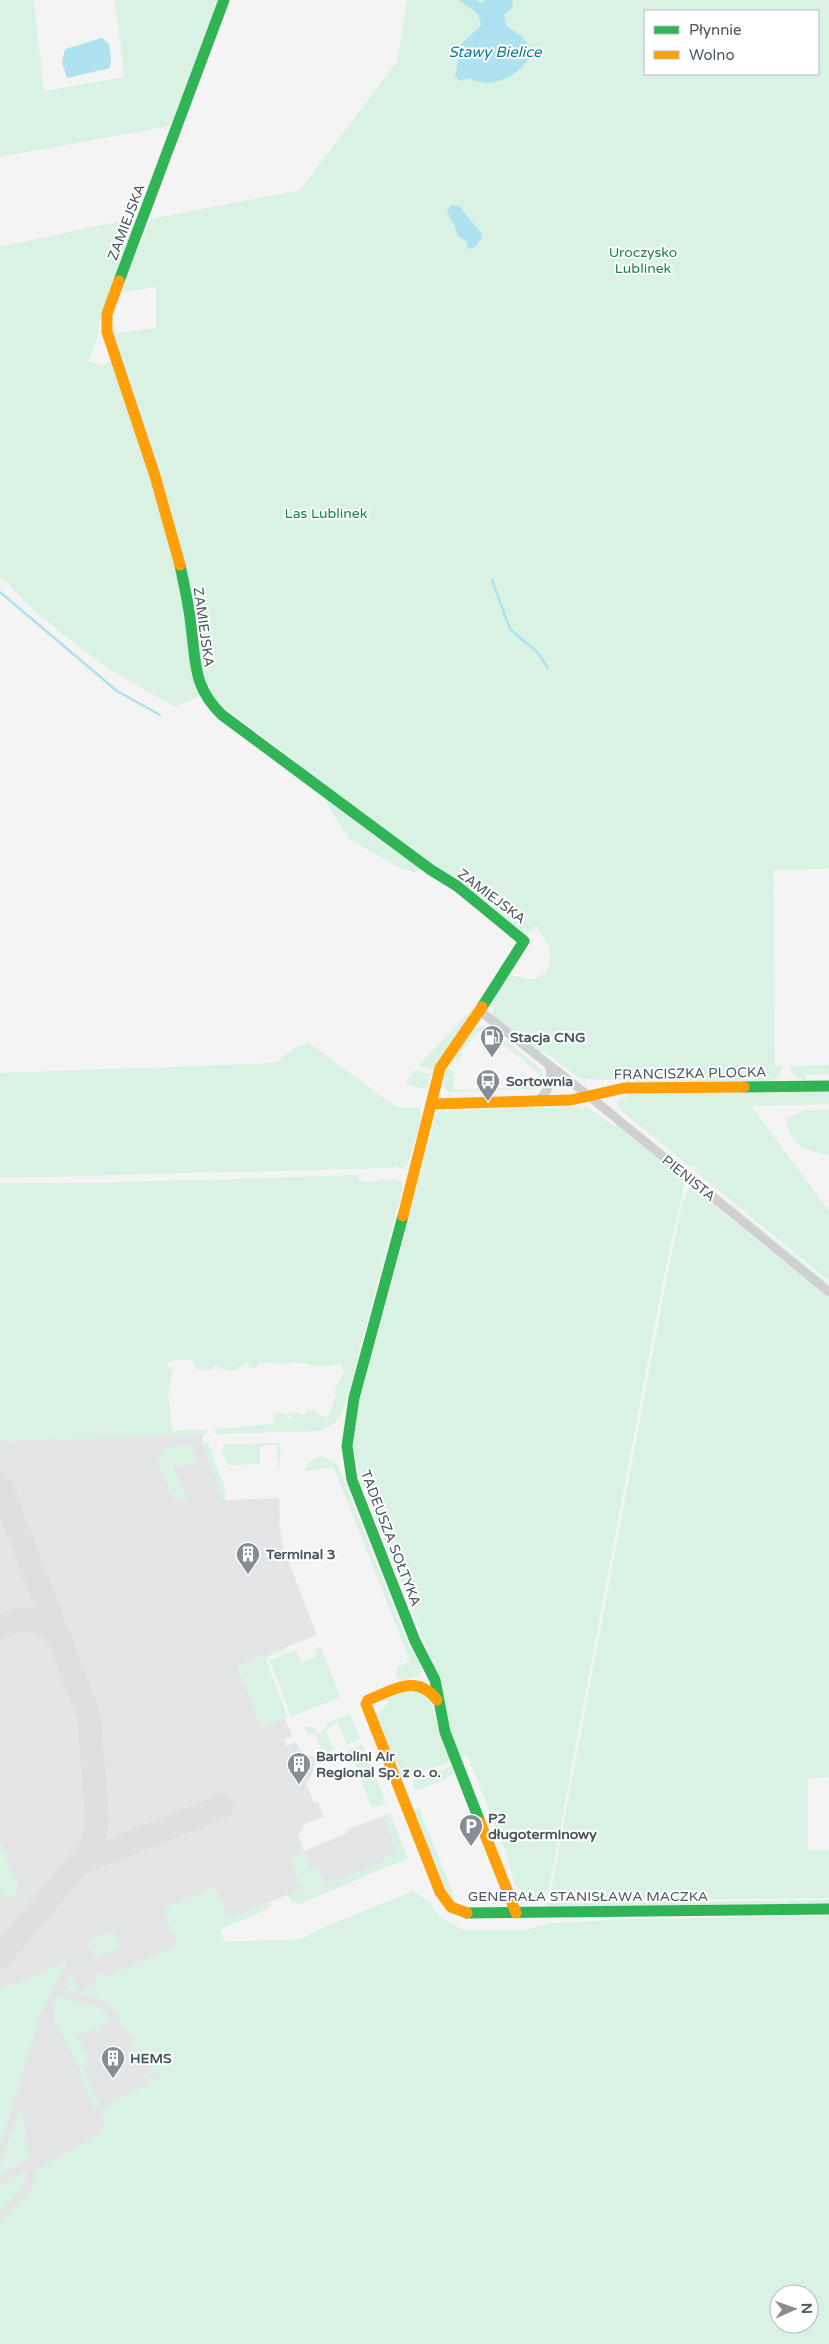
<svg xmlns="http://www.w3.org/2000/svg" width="829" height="2344" font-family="'Varela Round',sans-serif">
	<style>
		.airport { fill: #e4e5e7 }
		.green { fill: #d9f2e3; fill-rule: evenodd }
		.water { fill: #aee2f0 }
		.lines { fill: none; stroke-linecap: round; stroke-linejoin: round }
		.stream { stroke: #aee2f0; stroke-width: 2.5 }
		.taxiway { stroke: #dedfe0; stroke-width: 24 }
		.street { stroke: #ced0d2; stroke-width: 9 }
		.fast { stroke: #30b455; stroke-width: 11 }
		.slow { stroke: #ff9f0a; stroke-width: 11 }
		.labels { text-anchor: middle; stroke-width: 4; stroke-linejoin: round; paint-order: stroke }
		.street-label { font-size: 14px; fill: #4a5661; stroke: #fff }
		.park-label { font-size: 14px; fill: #17864f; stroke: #fff }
		.poi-label { font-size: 14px; font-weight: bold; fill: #4a5661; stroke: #fff; text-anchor: start }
		.water-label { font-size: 15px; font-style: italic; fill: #0c7c9b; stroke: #fff }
	</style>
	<rect width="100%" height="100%" fill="#f4f4f4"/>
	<path class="airport" d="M 168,1394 L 172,1431 L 202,1430 L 203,1443 L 225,1500 L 279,1498 L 280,1529 L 284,1550 L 317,1635 L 261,1657 L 292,1736 L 284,1740 L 286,1746 L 296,1742 L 301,1751 L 314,1757 L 316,1762 L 309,1781 L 306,1783 L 314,1803 L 318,1802 L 324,1817 L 305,1824 L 298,1836 L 304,1851 L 347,1833 L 346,1830 L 383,1816 L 397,1852 L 385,1857 L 382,1863 L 291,1898 L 287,1895 L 268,1903 L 126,1970 L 174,2096 L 43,2186 L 0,2225 L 0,1398 Z"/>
	<g class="green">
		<path d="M 0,0 L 34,0 L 44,91 L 124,77 L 115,0 L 219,0 L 170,126 L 0,157 Z"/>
		<path d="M 407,0 L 829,0 L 829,869 L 774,870 L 775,1065 L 782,1066 C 782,1073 778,1078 771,1081 L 627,1084 L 626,1080 L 581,1079 L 543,1051 L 540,1053 L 494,1018 C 488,999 498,990 508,975 C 515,976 525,979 532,979 C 552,976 554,956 546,941 C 543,935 537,933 537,925 L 530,932 L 525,933 L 437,868 L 414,872 L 400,868 L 348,838 L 326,802 L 296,761 L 229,711 L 202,695 L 175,707 L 107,668 L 60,632 L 25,602 L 8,583 L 0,578 L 0,247 L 138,217 L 99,324 L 98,337 L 88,361 L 104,366 L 120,351 L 111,334 L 156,328 L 156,287 L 119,293 L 151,219 L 300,190 L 397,62 ZM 645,11 L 818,11 L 818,74 L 645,74 Z"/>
		<path d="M 517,943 L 433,1070 L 418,1066 L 475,1006 Z"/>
		<path d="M 481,1026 L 493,1026 L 493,1034 L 482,1040 L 477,1046 L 484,1035 L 478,1031 L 461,1052 L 462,1054 L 459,1059 L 463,1062 L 455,1060 L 454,1058 L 474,1028 Z"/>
		<path d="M 503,1040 L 512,1041 L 510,1044 L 541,1069 L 543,1074 L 541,1086 L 533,1089 L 450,1092 L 446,1090 L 443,1079 L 445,1071 L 449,1068 L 455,1072 L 453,1075 L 454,1090 L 539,1087 L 539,1078 L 535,1070 L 499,1041 Z"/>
		<path d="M 309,1043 L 389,1102 L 398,1107 L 419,1107 L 422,1117 L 407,1166 L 402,1168 L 394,1166 L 393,1168 L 0,1178 L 0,1073 L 276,1063 C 286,1053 295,1046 309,1043 Z"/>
		<path d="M 829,1065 L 829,1074 L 806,1075 L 806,1081 L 794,1076 L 790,1066 Z"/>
		<path d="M 415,1070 L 430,1074 L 427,1089 L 407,1085 L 406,1081 Z"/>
		<path d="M 829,1090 L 829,1104 L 751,1106 L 829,1211 L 829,1281 L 695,1171 L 696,1168 L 693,1165 L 691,1168 L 617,1107 L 619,1099 L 627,1097 L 627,1093 Z"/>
		<path d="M 534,1105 L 534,1108 L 587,1107 L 614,1126 L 616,1124 L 685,1181 L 664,1275 L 550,1883 L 546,1900 L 534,1901 L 515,1885 L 505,1850 L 467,1755 L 460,1758 L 450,1731 L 439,1679 L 359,1475 L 354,1453 L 354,1420 L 415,1197 L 436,1114 L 441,1110 L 450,1112 Z"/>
		<path d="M 804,1110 L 829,1110 L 829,1156 C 805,1149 791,1147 786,1119 Z"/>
		<path d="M 692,1173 L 829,1284 L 829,1287 L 693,1175 Z"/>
		<path d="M 357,1175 L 359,1180 C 373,1186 385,1176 400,1180 L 403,1187 L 346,1401 C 340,1421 338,1422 320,1431 L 215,1434 L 215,1429 L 271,1424 L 275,1422 L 275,1414 L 280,1412 L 286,1414 L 289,1419 L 293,1420 L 288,1414 L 293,1412 L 304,1415 L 308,1410 L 314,1410 L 321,1416 L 328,1417 L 336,1395 L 335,1388 L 344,1371 L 340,1364 C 335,1365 325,1367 320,1366 C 310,1365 293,1359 284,1366 L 278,1362 L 277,1364 L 267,1362 L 262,1365 L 259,1362 L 259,1365 L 255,1368 L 246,1366 L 250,1364 L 247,1362 L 244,1366 L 239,1366 L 236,1371 L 220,1369 L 218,1365 L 214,1365 L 214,1369 L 208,1371 L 205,1369 L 198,1370 L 191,1360 L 176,1360 L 168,1363 L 168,1368 L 173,1370 L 168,1394 L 172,1431 L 207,1430 L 207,1435 L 0,1441 L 0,1183 L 96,1183 Z"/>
		<path d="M 690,1186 L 829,1298 L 829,1777 L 808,1778 L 808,1850 L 829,1850 L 829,1898 L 549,1901 L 666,1282 L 682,1203 Z"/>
		<path d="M 202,1443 L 208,1443 L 224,1486 L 226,1500 L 223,1500 Z"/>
		<path d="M 278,1443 L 281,1446 L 278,1475 L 277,1445 L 260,1446 L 260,1464 L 229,1465 L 221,1451 L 225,1444 Z"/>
		<path d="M 187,1445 L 192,1447 L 196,1460 L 195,1464 L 174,1467 L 187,1499 L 172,1499 L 158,1463 L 158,1455 L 165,1447 Z"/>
		<path d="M 321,1456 L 332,1460 L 339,1468 L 408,1644 C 414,1654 426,1666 418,1677 L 402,1680 L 396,1676 L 397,1667 L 410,1661 L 334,1468 L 304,1471 L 310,1461 Z"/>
		<path d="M 320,1646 L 340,1695 L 338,1698 L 291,1717 L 270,1660 L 296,1650 L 301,1663 L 316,1657 L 316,1651 Z"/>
		<path d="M 285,1647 L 286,1650 L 265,1658 L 288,1718 L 264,1727 L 260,1726 L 237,1666 Z"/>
		<path d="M 413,1689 L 428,1696 L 451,1761 L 401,1780 L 377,1717 L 388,1703 L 387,1699 Z"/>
		<path d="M 350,1714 L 359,1737 L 358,1740 L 347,1745 L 337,1722 L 331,1725 L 326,1732 L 333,1750 L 323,1754 L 315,1734 L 307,1733 L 305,1727 L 313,1727 L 317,1734 L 324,1731 L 328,1723 Z"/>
		<path d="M 360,1745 L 363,1746 L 386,1803 L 376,1807 L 371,1805 L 349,1750 Z"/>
		<path d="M 453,1766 L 454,1773 L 450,1777 L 415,1791 L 412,1781 Z"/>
		<path d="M 419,1808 L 455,1898 L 451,1900 L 413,1810 Z"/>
		<path d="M 390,1813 L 407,1856 L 406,1859 L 300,1904 L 291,1902 L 287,1895 L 302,1889 L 290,1860 L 304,1851 L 311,1869 L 317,1867 L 325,1885 L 382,1863 L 385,1857 L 397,1852 L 383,1816 Z"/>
		<path d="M 0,1841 L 17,1884 L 17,1895 L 12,1899 L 5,1897 L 0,1891 Z"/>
		<path d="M 215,1886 L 228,1918 L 269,1902 L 270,1905 L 268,1909 L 219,1930 L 225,1942 L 302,1939 L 317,1930 L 413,1891 L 430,1903 L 439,1916 L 463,1930 L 526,1930 L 551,1923 L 633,1919 L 829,1916 L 829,2344 L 0,2344 L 0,2220 L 32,2189 L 37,2169 L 90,2140 L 105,2125 L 98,2105 L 93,2107 L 81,2073 L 56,2024 L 53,2004 L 56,1998 C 64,1996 69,2000 76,2002 C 91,2005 104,2005 111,2021 L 99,2026 L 103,2035 L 99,2037 L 95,2028 L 77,2036 L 90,2065 L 84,2069 L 101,2109 L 113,2104 L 112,2101 L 148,2085 L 147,2081 L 151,2078 L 153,2081 L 160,2076 L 157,2071 L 146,2078 L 144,2074 L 150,2071 L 142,2053 L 136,2056 L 131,2045 L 135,2043 L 130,2032 L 126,2034 L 117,2013 L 107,2003 L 95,1997 L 69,1990 L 65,1982 L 72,1973 L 80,1991 L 97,1983 L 94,1975 L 102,1973 L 105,1978 L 178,1944 L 162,1909 ZM 779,2294 L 809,2294 L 809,2324 L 779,2324 Z"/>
		<path d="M 829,1900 L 829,1904 L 548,1907 L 548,1903 Z"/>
		<path d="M 109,1933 L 115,1933 L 121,1947 L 94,1959 L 87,1942 Z"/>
		<path d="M 67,1961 L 40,2015 L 0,2148 L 0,1990 Z"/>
		<path d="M 19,2111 L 22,2111 L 23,2115 L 28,2159 L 0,2175 L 0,2165 Z"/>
		<path d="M 22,2172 L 27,2172 C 24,2190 14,2199 0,2211 L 0,2185 Z"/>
	</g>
	<g class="water">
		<path d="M 459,0 L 476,0 L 481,3 L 485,0 L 513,0 L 512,8 L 504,14 L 506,26 L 520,35 L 533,50 C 525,73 492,92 470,78 L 460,81 L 455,76 C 457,68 459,57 457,48 L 481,25 L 478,14 Z"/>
		<path d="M 102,38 L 109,44 L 111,59 L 110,68 L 67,78 L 62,63 L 65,49 Z"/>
		<path d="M 452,205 L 459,206 L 482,234 L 481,239 L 474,248 L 468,249 L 467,242 L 457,235 C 456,224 448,218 447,209 Z"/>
	</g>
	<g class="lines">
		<g class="stream">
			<path d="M 492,580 L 510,629 L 538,653 L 548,668"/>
			<path d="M 0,592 L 117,691 L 160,715"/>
		</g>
		<g class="taxiway">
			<path d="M 0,1484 L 89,1716 L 97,1818 L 94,1838 L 87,1853 L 0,1957"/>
			<path d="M 0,1627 C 24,1617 43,1614 60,1639"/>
			<path d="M 78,1865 L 87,1860 L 221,1807"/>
		</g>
		<g class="street">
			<path d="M 480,1011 L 589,1096 L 829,1292"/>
			<path d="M 537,1101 C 548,1093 554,1079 549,1065"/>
		</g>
		<g class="fast">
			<path d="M 119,281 L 224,0"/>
			<path d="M 180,565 C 184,585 189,605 191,626 C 196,663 193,687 222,715 L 431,870 L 457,886 L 524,941 L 482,1007"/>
			<path d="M 744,1087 L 829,1086"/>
			<path d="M 403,1216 L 354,1398 L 347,1446 L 352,1480 L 415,1641 L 435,1680 L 445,1732 L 480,1822"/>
			<path d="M 467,1913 L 829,1909"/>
		</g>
		<g class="slow">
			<path d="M 119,281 L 107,314 L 107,332 L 155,476 L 180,565"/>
			<path d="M 433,1104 L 571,1100 L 624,1088 L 744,1087"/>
			<path d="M 403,1216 L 440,1068 L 482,1007"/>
			<path d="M 437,1700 C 417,1673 393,1690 368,1700 L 366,1704 L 440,1892 L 451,1907 L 467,1913"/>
			<path d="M 480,1822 L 516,1913"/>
		</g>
	</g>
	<defs>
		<g id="fuel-pin" transform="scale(1.25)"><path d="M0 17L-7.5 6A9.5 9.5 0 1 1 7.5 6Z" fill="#868d94" stroke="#fff"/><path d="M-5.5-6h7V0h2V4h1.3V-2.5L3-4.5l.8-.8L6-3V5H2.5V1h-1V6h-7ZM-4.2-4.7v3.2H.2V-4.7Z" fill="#fff"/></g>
		<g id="bus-pin" transform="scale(1.25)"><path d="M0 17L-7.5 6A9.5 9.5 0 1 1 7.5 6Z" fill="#868d94" stroke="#fff"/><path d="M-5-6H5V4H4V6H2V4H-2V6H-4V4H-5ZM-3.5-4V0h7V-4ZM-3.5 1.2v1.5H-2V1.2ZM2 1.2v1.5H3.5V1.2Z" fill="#fff"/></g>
		<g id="building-pin" transform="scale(1.25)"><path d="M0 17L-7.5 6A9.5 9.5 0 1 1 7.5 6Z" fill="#868d94" stroke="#fff"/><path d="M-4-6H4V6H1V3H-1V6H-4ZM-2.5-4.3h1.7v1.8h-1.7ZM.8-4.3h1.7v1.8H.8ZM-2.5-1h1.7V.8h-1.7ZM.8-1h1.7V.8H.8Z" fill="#fff"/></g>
		<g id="parking-pin" transform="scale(1.25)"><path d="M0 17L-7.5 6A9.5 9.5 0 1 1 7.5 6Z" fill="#868d94" stroke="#fff"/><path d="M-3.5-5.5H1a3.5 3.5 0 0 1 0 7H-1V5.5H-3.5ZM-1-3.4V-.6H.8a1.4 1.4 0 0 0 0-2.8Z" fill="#fff"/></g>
	</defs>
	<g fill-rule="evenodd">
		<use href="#fuel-pin" x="492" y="1037"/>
		<use href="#bus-pin" x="488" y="1081"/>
		<use href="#building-pin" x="248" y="1554"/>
		<use href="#building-pin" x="299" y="1764"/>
		<use href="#parking-pin" x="471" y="1826"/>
		<use href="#building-pin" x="113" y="2058"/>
	</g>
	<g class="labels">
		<g class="street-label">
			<text transform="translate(126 222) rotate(-69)" y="5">ZAMIEJSKA</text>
			<text transform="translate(204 627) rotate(82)" y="5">ZAMIEJSKA</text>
			<text transform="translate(492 896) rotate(37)" y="5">ZAMIEJSKA</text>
			<text transform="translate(690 1073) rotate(-1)" y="5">FRANCISZKA PLOCKA</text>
			<text transform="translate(689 1178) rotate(39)" y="5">PIENISTA</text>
			<text transform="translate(391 1538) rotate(69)" y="5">TADEUSZA SOŁTYKA</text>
			<text x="588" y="1901">GENERAŁA STANISŁAWA MACZKA</text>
		</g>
		<g class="park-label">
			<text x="643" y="257">Uroczysko<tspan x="643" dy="16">Lublinek</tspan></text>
			<text x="326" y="518">Las Lublinek</text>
		</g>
		<g class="poi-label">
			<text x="510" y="1042">Stacja CNG</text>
			<text x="506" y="1086">Sortownia</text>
			<text x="266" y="1559">Terminal 3</text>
			<text x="316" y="1761">Bartolini Air<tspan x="316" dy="16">Regional Sp. z o. o.</tspan></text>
			<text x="488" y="1823">P2<tspan x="488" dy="16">długoterminowy</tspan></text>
			<text x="130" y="2063">HEMS</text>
		</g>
		<g class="water-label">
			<text x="495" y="57">Stawy Bielice</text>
		</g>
	</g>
	<rect x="644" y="10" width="175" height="65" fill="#ffffff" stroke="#b7bbc0"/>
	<rect x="654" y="26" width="25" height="8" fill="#30b455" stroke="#b7bbc0"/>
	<text x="689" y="35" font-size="15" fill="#4a5661">Płynnie</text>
	<rect x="654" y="51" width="25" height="8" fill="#ff9f0a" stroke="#b7bbc0"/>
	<text x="689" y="60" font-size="15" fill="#4a5661">Wolno</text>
	<g transform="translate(794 2309) rotate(88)"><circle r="24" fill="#ffffff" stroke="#b7bbc0"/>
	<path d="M0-4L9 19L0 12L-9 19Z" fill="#868d94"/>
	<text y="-8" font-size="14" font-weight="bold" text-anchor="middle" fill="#4a5661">N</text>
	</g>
</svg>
